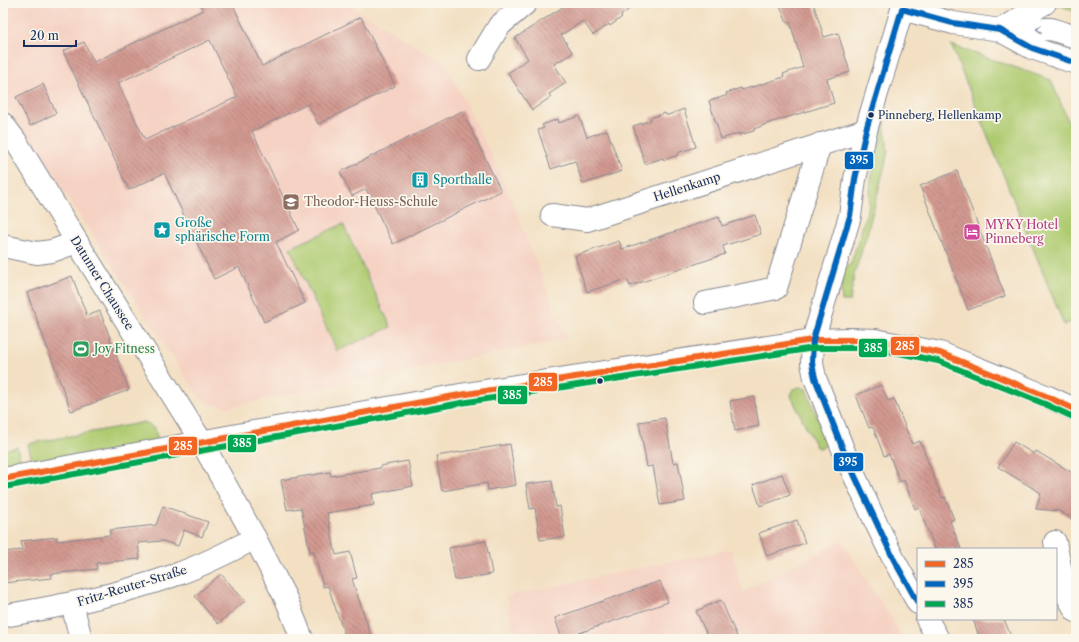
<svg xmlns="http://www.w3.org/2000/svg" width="1079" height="642" font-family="'Libre Caslon Text',serif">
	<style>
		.built { fill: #f5d2c3 }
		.green { fill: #afcb71; stroke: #657d68 }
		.building { fill: url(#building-back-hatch); fill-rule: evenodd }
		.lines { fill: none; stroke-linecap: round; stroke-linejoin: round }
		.minor-casing { stroke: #878890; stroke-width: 24 }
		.minor { stroke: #fff; stroke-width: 22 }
		.bus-1-casing { stroke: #fbf7ec; stroke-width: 9 }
		.bus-2-casing { stroke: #fbf7ec; stroke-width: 9 }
		.bus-3-casing { stroke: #fbf7ec; stroke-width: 9 }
		.bus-1 { stroke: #f26522; stroke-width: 6 }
		.bus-2 { stroke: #0065bd; stroke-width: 6 }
		.bus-3 { stroke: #00a651; stroke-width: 6 }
		.oneway { stroke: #8d97ae }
		.bus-dot { fill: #1b2f5e; stroke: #fbf7ec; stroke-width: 1.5 }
		.labels { text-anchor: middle; stroke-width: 3.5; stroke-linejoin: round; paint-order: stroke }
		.bus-label { font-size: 11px; fill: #1b2f5e; stroke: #fbf7ec; text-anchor: start }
		.culture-label { font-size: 12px; fill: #0d838f; stroke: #fbf7ec; text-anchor: start }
		.street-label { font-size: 12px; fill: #1b2f5e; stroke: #fbf7ec }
		.education-label { font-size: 12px; fill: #785e54; stroke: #fbf7ec; text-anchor: start }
		.hotel-label { font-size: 12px; fill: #b23c85; stroke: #fbf7ec; text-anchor: start }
		.leisure-label { font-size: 12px; fill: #27864d; stroke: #fbf7ec; text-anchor: start }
		.line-badge { stroke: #fbf7ec; stroke-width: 1.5 }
		.badge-label { font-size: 11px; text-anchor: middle; font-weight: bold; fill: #fff }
	</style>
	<defs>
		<pattern id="building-back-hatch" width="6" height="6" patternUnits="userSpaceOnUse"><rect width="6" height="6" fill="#d29990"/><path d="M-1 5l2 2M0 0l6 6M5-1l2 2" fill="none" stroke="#aa7d79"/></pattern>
	</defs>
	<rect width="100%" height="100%" fill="#fbf7ec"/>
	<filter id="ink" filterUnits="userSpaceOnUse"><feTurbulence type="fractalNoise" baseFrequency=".025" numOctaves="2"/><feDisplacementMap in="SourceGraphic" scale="8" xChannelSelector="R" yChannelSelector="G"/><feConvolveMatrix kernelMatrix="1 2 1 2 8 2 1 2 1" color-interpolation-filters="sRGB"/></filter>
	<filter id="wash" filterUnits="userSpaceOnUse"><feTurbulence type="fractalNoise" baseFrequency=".012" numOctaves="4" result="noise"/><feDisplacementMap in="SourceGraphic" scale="16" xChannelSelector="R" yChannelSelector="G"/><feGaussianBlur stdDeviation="0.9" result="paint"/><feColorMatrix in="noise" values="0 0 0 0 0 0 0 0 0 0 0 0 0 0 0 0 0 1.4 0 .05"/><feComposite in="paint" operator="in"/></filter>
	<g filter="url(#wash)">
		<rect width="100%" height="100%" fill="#f3e0c3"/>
		<g class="built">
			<path d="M 3,3 L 346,3 L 446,64 L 505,183 L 566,339 L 229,407 L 213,405 L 200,399 L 3,99 Z"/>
			<path d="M 841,540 L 904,639 L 515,639 L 506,596 L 731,549 L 743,592 Z"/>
		</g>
		<g class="green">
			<path d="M 1014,3 L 1076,3 L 1076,12 L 1059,5 Z"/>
			<path d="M 951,45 L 1051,80 L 1076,139 L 1076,320 L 1064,325 Z"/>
			<path d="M 884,123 L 888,151 L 886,161 L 867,234 L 854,275 L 850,301 L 842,301 L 841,289 L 843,269 L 851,264 L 869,205 L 871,179 L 882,135 L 880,126 Z"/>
			<path d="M 343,224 L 391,327 L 337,351 L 290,248 Z"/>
			<path d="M 800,387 L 806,389 L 827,440 L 825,446 L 820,448 L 816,447 L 791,396 L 793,389 Z"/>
			<path d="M 145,422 L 155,429 L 158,440 L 34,468 L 28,444 Z"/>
			<path d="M 17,447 L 23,470 L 3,473 L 3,450 Z"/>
		</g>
		<g id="blocks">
			<g class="building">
				<path d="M 199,3 L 232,3 L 262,66 L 361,17 L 395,86 L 318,124 L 308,104 L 252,131 L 299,230 L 276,242 L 305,303 L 264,322 L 239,267 L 214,279 L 164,173 L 129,190 L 63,51 L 84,42 L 94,62 L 203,10 ZM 210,40 L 237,97 L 145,140 L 118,83 Z"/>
				<path d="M 569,3 L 638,3 L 621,15 L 622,17 L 610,26 L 609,24 L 593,35 L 583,21 L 561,35 L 573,53 L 554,64 L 566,83 L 549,94 L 551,97 L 532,110 L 508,73 L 528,59 L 515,38 Z"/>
				<path d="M 779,3 L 813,3 L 824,37 L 838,33 L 850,72 L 827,79 L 834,103 L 772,122 L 754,129 L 754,131 L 739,135 L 739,133 L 721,139 L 709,101 L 725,96 L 727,95 L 726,93 L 741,88 L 741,90 L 756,86 L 784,77 L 783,74 L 803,67 L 790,22 L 787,23 Z"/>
				<path d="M 43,84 L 56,113 L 30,126 L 16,97 Z"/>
				<path d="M 684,109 L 696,147 L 680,152 L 678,153 L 678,155 L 664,160 L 663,158 L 645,164 L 633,126 L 649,121 L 651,120 L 650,118 L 665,113 L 666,115 L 668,115 Z"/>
				<path d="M 462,111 L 501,191 L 393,244 L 366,189 L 352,196 L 340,172 Z"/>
				<path d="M 579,116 L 587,137 L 607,130 L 622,171 L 583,184 L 575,161 L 551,169 L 538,130 L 544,128 L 542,125 L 558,119 L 559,123 Z"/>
				<path d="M 957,171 L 1005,296 L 968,310 L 920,186 Z"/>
				<path d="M 755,215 L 761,234 L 723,246 L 725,254 L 630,286 L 627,279 L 587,292 L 575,256 L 619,241 L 622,249 L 719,217 L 722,226 Z"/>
				<path d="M 72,276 L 87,316 L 100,311 L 129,390 L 71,411 L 27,293 Z"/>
				<path d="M 881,385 L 888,401 L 894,399 L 912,444 L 920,441 L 942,498 L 945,497 L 954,519 L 950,521 L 961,549 L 935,549 L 919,508 L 915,509 L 904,480 L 900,482 L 889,454 L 884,456 L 873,427 L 869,428 L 856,395 Z"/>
				<path d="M 754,397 L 759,426 L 735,431 L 730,401 Z"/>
				<path d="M 665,418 L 673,463 L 678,462 L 685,501 L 660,505 L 653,466 L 647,467 L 639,422 Z"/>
				<path d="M 1014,442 L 1034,454 L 1036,451 L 1076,475 L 1076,521 L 1059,511 L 1036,509 L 1041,493 L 998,467 Z"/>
				<path d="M 510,444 L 516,485 L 488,490 L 487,483 L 442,491 L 436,456 Z"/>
				<path d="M 408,461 L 413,486 L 372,494 L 374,505 L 327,513 L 336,555 L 350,552 L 357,578 L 352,579 L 372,639 L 346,639 L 328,586 L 323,587 L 314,551 L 310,552 L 301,508 L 287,510 L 281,480 L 330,472 L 331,476 L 380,468 L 380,466 Z"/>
				<path d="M 782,474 L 790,495 L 760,506 L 753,485 Z"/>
				<path d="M 552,481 L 556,507 L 560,506 L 565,537 L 540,540 L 535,508 L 530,509 L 526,484 Z"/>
				<path d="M 163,506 L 208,522 L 202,537 L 184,530 L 178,546 L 163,541 L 138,543 L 140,559 L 96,563 L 97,569 L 51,574 L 52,578 L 3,583 L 3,552 L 22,550 L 21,541 L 57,537 L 57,541 L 110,535 L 110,530 L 156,525 Z"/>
				<path d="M 797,520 L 805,543 L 767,556 L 759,533 Z"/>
				<path d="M 486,541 L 492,574 L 455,580 L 449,548 Z"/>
				<path d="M 221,574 L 245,601 L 218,624 L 195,596 Z"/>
				<path d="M 660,581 L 668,602 L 562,639 L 555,618 Z"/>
				<path d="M 721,600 L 738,639 L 709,639 L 696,611 Z"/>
				<path d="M 973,619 L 1004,619 L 1012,639 L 980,639 Z"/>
			</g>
		</g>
	</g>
	<g filter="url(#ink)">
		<use href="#blocks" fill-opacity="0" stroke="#878890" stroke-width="1"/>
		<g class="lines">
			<g class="minor-casing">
				<g id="minor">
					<path d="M 904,3 L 866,130 L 855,179 L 850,216 L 813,340 L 812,363 L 815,378 L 846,457 L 876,523 L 894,560 L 918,603"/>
					<path d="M 902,9 L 953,23 L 1000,30 L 1051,29 L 1076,37"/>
					<path d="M 1002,29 L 1045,3"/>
					<path d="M 1001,31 L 1032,48 L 1076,63"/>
					<path d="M 479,59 L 499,26 L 526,3"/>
					<path d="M 3,124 L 15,140 L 77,242 L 201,441 L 255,538 L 287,601 L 302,639"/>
					<path d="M 552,215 L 587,220 L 866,130"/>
					<path d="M 3,246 L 37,253 L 52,251 L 77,242"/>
					<path d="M 705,303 L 776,288 L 820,144"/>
					<path d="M 3,479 L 232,436 L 460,395 L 572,377 L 813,340 L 851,339 L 875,340 L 940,353 L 1048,397 L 1076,410"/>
					<path d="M 1055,542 L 1065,592 L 1076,611"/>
					<path d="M 72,604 L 81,639"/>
					<path d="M 3,616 C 61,606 119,595 175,575 C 203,565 229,552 255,538"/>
					<path d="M 927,619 L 938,639"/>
				</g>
			</g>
			<use href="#minor" class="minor"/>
			<g class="bus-1-casing">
				<path id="bus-1" d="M 3,479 L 460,395 L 813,340 L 875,340 L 940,353 L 1048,397 L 1076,410"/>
			</g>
			<g class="bus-2-casing">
				<g id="bus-2">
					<path d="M 902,9 L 866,130 L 855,179 L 850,216 L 813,340 L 812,363 L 815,378 L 846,457 L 894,560 L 918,603"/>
					<path d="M 902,9 L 953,23 L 1000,30 L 1032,48 L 1076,63"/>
				</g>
			</g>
			<g class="bus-3-casing">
				<path id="bus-3" d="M 4,487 L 461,403 L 814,348 L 874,348 L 938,361 L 1045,404 L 1073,417"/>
			</g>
			<use href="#bus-1" class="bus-1"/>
			<use href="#bus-2" class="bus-2"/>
			<use href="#bus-3" class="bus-3"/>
		</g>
		<defs><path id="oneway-chevron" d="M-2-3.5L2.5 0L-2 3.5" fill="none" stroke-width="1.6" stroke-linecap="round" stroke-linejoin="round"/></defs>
		<use class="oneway" href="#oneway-chevron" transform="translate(1039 29) rotate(179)"/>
	</g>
	<defs>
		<g id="building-square" transform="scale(0.9)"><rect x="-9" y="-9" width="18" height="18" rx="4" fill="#0f9aa8" stroke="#fbf7ec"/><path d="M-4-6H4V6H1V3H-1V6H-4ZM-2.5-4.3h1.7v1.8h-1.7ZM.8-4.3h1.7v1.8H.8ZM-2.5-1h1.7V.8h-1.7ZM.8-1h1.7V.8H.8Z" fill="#fff"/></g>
		<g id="school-square" transform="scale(0.9)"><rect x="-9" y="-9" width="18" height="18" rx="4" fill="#8d6e63" stroke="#fbf7ec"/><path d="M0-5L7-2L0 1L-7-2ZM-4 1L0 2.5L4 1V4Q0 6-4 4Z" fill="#fff"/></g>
		<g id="sight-square" transform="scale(0.9)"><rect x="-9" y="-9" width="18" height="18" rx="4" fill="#0f9aa8" stroke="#fbf7ec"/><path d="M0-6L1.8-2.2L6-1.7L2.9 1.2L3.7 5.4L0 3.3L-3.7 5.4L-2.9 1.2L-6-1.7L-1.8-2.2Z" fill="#fff"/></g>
		<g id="hotel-square" transform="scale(0.9)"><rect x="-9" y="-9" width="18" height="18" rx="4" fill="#d1479c" stroke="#fbf7ec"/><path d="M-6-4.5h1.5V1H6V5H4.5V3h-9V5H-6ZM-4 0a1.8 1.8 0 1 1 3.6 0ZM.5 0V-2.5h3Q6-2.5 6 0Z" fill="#fff"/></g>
		<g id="stadium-square" transform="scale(0.9)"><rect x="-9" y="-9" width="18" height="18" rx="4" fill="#2e9e5b" stroke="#fbf7ec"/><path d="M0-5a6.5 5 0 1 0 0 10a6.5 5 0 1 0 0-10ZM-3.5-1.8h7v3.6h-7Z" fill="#fff"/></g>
	</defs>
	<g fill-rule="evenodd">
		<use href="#building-square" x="420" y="180"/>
		<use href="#school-square" x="291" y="202"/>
		<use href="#sight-square" x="162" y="230"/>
		<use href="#hotel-square" x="972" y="232"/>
		<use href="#stadium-square" x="81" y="349"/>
	</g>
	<g class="bus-dot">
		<circle cx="871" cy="115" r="3.5"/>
		<circle cx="600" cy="381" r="3.5"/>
	</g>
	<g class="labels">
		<g class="bus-label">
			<text x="878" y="119">Pinneberg, Hellenkamp</text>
		</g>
		<g class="culture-label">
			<text x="433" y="184">Sporthalle</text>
			<text x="175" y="227">Große<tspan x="175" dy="14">sphärische Form</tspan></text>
		</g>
		<g class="street-label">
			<text transform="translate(687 187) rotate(-18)" y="4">Hellenkamp</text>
			<text transform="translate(102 283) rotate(58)" y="4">Datumer Chaussee</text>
			<text transform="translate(132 586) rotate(-17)" y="4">Fritz-Reuter-Straße</text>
		</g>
		<g class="education-label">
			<text x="304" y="206">Theodor-Heuss-Schule</text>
		</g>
		<g class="hotel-label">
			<text x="985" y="229">MYKY Hotel<tspan x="985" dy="14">Pinneberg</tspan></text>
		</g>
		<g class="leisure-label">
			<text x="94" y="353">Joy Fitness</text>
		</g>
	</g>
	<g class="line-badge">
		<rect x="844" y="151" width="30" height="19" rx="4" fill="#0065bd"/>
		<rect x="890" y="336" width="30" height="20" rx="4" fill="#f26522"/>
		<rect x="858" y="338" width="30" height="20" rx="4" fill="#00a651"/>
		<rect x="528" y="372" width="30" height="20" rx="4" fill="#f26522"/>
		<rect x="497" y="385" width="31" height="20" rx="4" fill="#00a651"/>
		<rect x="227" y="434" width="30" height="19" rx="4" fill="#00a651"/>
		<rect x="168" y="436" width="30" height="20" rx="4" fill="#f26522"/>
		<rect x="833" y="452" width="31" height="20" rx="4" fill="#0065bd"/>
	</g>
	<g class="badge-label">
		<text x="859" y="164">395</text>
		<text x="905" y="350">285</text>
		<text x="873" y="352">385</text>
		<text x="543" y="386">285</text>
		<text x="512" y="399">385</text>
		<text x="242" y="447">385</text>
		<text x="183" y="450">285</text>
		<text x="848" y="466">395</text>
	</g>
	<rect width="1079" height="642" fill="none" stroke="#fbf7ec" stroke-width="16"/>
	<rect x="917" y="548" width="140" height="72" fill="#fbf7ec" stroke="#a1a7b3"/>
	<rect x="925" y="561" width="20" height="6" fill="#f26522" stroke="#a1a7b3"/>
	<text x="953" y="568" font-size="12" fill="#1b2f5e">285</text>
	<rect x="925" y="581" width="20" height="6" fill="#0065bd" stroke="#a1a7b3"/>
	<text x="953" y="588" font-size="12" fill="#1b2f5e">395</text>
	<rect x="925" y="601" width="20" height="6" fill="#00a651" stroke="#a1a7b3"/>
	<text x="953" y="608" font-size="12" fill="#1b2f5e">385</text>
	<path d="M24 40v6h52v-6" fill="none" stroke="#1b2f5e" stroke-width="2"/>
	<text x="30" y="40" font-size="12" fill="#1b2f5e" stroke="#fbf7ec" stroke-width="3" paint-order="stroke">20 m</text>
</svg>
